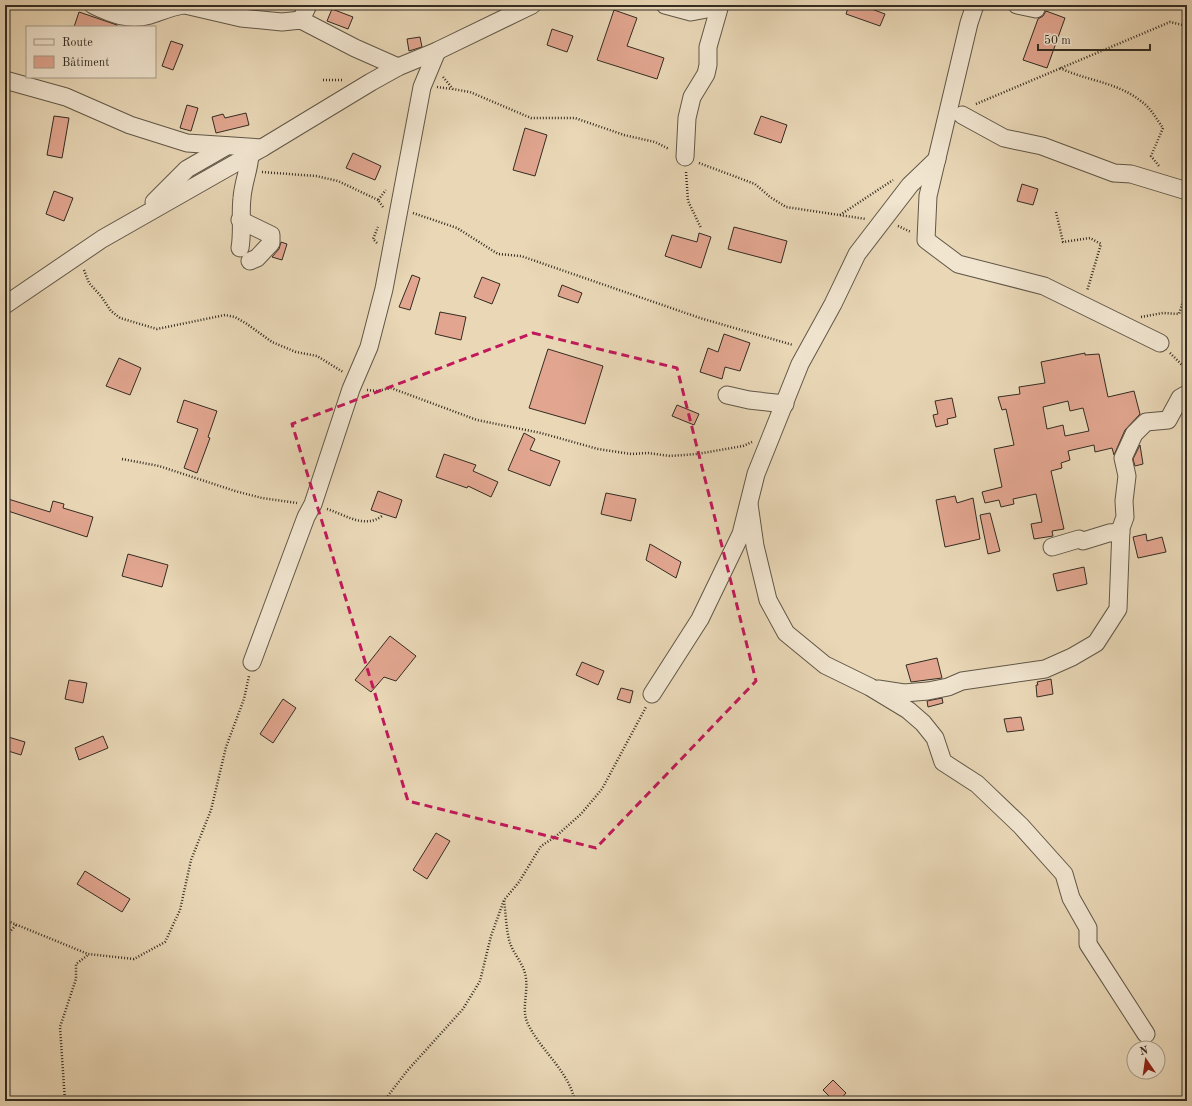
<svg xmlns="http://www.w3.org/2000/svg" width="1192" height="1106" font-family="'Old Standard TT',serif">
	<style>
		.building { fill: #e2a690; stroke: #332c22; fill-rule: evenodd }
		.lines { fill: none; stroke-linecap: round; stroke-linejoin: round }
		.minor-casing { stroke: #605747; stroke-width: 19 }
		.path { stroke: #332c22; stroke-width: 2.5; stroke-dasharray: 1 2; stroke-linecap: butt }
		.minor { stroke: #f1e5d0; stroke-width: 17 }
		.marked { fill: none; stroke: #c2185b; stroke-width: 3; stroke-dasharray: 8 5; stroke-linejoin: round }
	</style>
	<rect width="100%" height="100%" fill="#e9d7b6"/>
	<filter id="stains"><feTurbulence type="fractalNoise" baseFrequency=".005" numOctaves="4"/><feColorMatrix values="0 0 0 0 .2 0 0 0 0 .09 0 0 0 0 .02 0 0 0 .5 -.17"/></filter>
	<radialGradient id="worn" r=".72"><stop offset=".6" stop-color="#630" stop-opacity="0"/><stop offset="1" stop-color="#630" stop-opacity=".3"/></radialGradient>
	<g class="building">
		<path d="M 849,5 L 861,5 L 885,14 L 880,26 L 846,14 Z"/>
		<path d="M 332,9 L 353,17 L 348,29 L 327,21 Z"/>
		<path d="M 614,10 L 637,18 L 627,46 L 664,58 L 657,79 L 597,60 Z"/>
		<path d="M 1046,11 L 1065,18 L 1047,68 L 1023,60 L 1038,19 L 1043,16 Z"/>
		<path d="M 79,12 L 117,25 L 116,27 L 74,27 Z"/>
		<path d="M 552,29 L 573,36 L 567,52 L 547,45 Z"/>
		<path d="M 420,37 L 422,47 L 409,51 L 407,39 Z"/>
		<path d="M 171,41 L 183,45 L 173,70 L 162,66 Z"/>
		<path d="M 187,105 L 198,108 L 191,131 L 180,128 Z"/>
		<path d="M 246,113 L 249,125 L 216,133 L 212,117 L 223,114 L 225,118 Z"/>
		<path d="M 54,116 L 69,118 L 62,158 L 47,155 Z"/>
		<path d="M 761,116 L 787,125 L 781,143 L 754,134 Z"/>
		<path d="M 525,128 L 547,135 L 535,176 L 513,170 Z"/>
		<path d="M 353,153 L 381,166 L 375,180 L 346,168 Z"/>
		<path d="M 1022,184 L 1038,189 L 1033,205 L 1017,201 Z"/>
		<path d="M 54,191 L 73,198 L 64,221 L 46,214 Z"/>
		<path d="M 734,227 L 787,241 L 781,263 L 728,249 Z"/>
		<path d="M 699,233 L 711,237 L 701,268 L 665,256 L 672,235 L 697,242 Z"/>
		<path d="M 281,242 L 287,244 L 282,260 L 272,257 L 279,249 Z"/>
		<path d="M 412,275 L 420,278 L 410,310 L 399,307 Z"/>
		<path d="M 482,277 L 500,284 L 492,304 L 474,297 Z"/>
		<path d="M 562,285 L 582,293 L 578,303 L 558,296 Z"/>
		<path d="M 440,312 L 466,317 L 461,340 L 435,334 Z"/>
		<path d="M 724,334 L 750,343 L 740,371 L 725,367 L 722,379 L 700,372 L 708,348 L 718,352 Z"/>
		<path d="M 548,349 L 603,366 L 585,424 L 529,408 Z"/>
		<path d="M 1085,353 L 1085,355 L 1099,354 L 1108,397 L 1134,391 L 1140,414 L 1125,430 L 1114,455 L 1112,448 L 1095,452 L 1094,445 L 1068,451 L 1070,460 L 1061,463 L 1062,468 L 1051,471 L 1064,529 L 1052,531 L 1053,536 L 1034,539 L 1031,524 L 1042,522 L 1036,494 L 1013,499 L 1014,504 L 1001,507 L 999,500 L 985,503 L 982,492 L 1002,487 L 994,449 L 1014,445 L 1006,409 L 1002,410 L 998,397 L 1020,394 L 1019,387 L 1045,383 L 1041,362 ZM 1068,401 L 1070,411 L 1083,408 L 1089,431 L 1065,436 L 1063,425 L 1047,429 L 1043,407 Z"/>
		<path d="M 119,358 L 141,368 L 130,395 L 106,386 Z"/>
		<path d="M 952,398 L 956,417 L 947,419 L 948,424 L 936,427 L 933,415 L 938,414 L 935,401 Z"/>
		<path d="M 184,400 L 217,411 L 208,437 L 210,438 L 197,473 L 184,468 L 198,429 L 177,422 Z"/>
		<path d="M 677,405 L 699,414 L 694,425 L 672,416 Z"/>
		<path d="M 524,433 L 535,439 L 530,450 L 560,461 L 550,486 L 508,470 Z"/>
		<path d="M 1140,445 L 1143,464 L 1135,466 L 1133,459 Z"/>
		<path d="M 444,454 L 476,465 L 473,471 L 498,482 L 491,497 L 468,486 L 467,488 L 436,477 Z"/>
		<path d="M 378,491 L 402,500 L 396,518 L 371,510 Z"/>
		<path d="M 606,493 L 636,499 L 631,521 L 601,514 Z"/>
		<path d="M 955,496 L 957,503 L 973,498 L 980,539 L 945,547 L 936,500 Z"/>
		<path d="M 5,498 L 50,512 L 53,501 L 64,504 L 63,508 L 93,517 L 87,537 L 5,510 Z"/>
		<path d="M 990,513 L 1000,551 L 988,554 L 980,515 Z"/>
		<path d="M 1146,534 L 1147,541 L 1162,537 L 1166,552 L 1138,558 L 1133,537 Z"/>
		<path d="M 650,544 L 681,562 L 676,578 L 646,560 Z"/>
		<path d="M 128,554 L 168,565 L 162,587 L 122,576 Z"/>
		<path d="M 1084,567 L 1087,584 L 1057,591 L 1053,574 Z"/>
		<path d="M 390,636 L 416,656 L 396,681 L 384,677 L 371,692 L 355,680 Z"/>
		<path d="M 937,658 L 942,678 L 911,682 L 906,665 Z"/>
		<path d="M 582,662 L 604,671 L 598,685 L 576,675 Z"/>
		<path d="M 1051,679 L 1053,694 L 1037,697 L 1036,685 L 1038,685 L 1037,682 Z"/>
		<path d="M 69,680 L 87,683 L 83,703 L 65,699 Z"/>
		<path d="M 621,688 L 633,691 L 630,703 L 617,699 Z"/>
		<path d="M 942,698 L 943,703 L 928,707 L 927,701 Z"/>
		<path d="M 283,699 L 296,708 L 273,743 L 260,734 Z"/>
		<path d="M 1021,717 L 1024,730 L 1007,732 L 1004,719 Z"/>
		<path d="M 5,736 L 25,742 L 21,755 L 5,750 Z"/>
		<path d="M 103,736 L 108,748 L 79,760 L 75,748 Z"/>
		<path d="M 436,833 L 450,841 L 427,879 L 413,870 Z"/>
		<path d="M 85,871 L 130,899 L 122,912 L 77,884 Z"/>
		<path d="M 833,1080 L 846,1093 L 839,1101 L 834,1101 L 823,1090 Z"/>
	</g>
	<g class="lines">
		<g class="minor-casing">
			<g id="minor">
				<path d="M 93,5 C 111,14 129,21 150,15 C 162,11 171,7 183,5"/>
				<path d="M 185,5 L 241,18 L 282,22 L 301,20 L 355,48 L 398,67"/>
				<path d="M 665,5 L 691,12 L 707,9 L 710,5"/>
				<path d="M 975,5 L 969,23 L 928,196 L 926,240 L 958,264 L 1044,286 L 1160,343"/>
				<path d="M 1017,5 L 1036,9"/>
				<path d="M 301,20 L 308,5"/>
				<path d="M 5,80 L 66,97 L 130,125 L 187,143 L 262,148"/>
				<path d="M 962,115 L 1004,138 L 1042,146 L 1114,173 L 1131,174 L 1187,191"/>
				<path d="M 685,157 L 687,118 L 692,97 L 706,74 L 708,65 L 708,47 L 720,5"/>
				<path d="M 154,202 L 187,169 L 227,146"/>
				<path d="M 240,220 L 271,235 L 271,243 L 257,258 L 250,261"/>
				<path d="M 240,248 C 243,231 240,215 242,198 C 243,183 249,170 250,155"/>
				<path d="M 5,305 L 102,239 L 262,148 L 371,82 L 398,67 L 437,51 L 532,5"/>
				<path d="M 727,395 L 749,400 L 785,404"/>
				<path d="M 749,504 L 755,546 L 768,600 L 786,633 L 825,665 L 870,687 L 908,710 L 923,723 L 935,738 L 943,762 L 977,784 L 1021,826 L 1064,874 L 1071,898 L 1088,928 L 1088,944 L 1146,1034"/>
				<path d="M 1052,547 L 1079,539 L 1083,541 L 1109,533 L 1121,532"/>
				<path d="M 252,662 L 306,517 L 313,504 L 351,389 L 369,347 L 384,289 L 422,87 L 437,51"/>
				<path d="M 878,689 L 904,693 L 928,691 L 948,687 L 962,681 L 1045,669 L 1072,657 L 1096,643 L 1118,609 L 1121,528 L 1125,517 L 1124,501 L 1127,476 L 1123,458 L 1134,434 L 1146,422 L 1168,420 L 1180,398 L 1187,394"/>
				<path d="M 652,694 L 700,619 L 741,534 L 756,474 L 800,364 L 833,304 L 857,254 L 910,185 L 937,159"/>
			</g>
		</g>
		<g class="path">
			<path d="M 1060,68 C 1087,81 1118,82 1142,102 C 1151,108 1157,120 1163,128 L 1151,156 L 1159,166"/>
			<path d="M 443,77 L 453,89 L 470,92 L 531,118 L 575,118 L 624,135 L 655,142 L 669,149"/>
			<path d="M 323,80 L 343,80"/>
			<path d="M 437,87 L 452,89"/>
			<path d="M 976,104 L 1170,22 L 1187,26"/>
			<path d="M 699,163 L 755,184 L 770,197 L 786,207 L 866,219"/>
			<path d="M 262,172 L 316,176 L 338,181 L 378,200"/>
			<path d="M 686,172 L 688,201 L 701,228"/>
			<path d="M 383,207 L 378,200 L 386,190"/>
			<path d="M 1056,212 L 1063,242 L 1090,238 L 1101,244 L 1087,291"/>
			<path d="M 413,213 L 457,228 L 498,254 L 521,256 L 700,318 L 793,345"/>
			<path d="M 840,215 L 893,180"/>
			<path d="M 898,226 L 911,232"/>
			<path d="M 377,243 L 373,239 L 378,227"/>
			<path d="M 84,270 L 89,283 L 101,296 L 111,311 L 120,318 L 157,329 L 225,315 L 235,317 L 247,324 L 272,342 L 296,352 L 317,356 L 343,372"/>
			<path d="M 1141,317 L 1163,313 L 1179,314 L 1186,292 L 1183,276"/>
			<path d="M 1170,353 L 1187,370"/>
			<path d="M 367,390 L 377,391 L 391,388 L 477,420 L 541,433 L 598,449 L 631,454 L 648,453 L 670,456 L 697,454 L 743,446 L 752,442"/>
			<path d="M 122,459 L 159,466 L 235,491 L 262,498 L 297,503"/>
			<path d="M 327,509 C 346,515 364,529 382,516"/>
			<path d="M 504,901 C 506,914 506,930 510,943 C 514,955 525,965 526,979 C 528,994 521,1010 528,1024 C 541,1051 568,1070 575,1101"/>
			<path d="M 5,920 L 88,954 L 134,959 L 165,942 L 180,910 L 191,860 L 211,810 L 226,747 L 244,699 L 249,676"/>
			<path d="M 5,937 L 16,925"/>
			<path d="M 65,1101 L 60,1027 L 76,979 L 76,964 L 88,955"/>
			<path d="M 384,1101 L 407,1071 L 463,1009 L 480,981 L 491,936 L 504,900 L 519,882 L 541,846 L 555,837 L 581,814 L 602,789 L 646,707"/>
		</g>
		<use href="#minor" class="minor"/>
	</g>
	<path class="marked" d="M 533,333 L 677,368 L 756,681 L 596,848 L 408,801 L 292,424 Z"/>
	<rect width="1192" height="1106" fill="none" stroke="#e9d7b6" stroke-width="20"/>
	<rect x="6" y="6" width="1180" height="1094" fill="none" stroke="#332c22" stroke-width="2"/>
	<rect x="10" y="10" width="1172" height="1086" fill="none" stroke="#332c22"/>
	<rect x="26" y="26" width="130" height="52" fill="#f1e5d0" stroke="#a59b8a"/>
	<rect x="34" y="39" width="20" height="6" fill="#f1e5d0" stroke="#a59b8a"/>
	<text x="62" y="46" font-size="12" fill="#332c22">Route</text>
	<rect x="34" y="56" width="20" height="12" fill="#e2a690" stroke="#a59b8a"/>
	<text x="62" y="66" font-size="12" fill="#332c22">Bâtiment</text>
	<g transform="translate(1146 1060) rotate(347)"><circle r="19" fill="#f1e5d0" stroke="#a59b8a"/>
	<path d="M0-3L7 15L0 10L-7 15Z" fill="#8f2418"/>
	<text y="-6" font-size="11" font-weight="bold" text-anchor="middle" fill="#332c22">N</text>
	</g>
	<path d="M1038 44v6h112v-6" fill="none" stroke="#332c22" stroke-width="2"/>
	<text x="1044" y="44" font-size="12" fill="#332c22" stroke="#f1e5d0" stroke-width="3" paint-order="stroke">50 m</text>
	<rect width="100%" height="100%" filter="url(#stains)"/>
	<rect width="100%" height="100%" fill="url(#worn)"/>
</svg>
